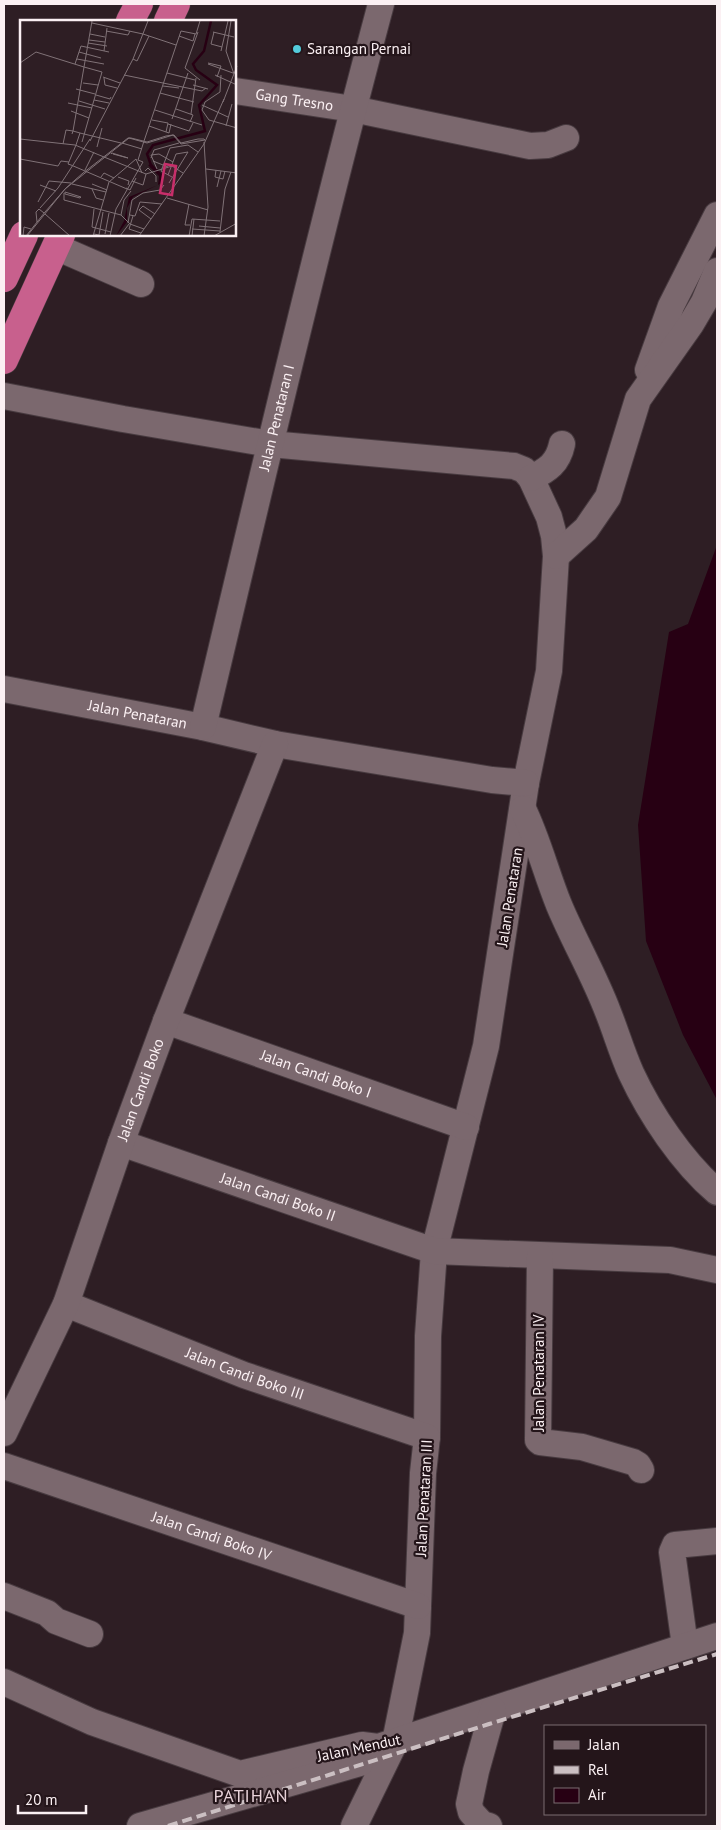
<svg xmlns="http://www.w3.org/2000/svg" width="721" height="1830" font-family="'PT Sans',sans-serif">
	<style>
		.water { fill: #270013 }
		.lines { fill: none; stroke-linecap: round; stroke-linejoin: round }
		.minor-casing { stroke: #483b40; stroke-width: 28 }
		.trunk-casing { stroke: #483b40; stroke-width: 29 }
		.minor { stroke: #7b686e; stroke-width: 26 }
		.trunk { stroke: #c8608d; stroke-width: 28 }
		.rail { stroke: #cbbfc2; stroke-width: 4; stroke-dasharray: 10 5; stroke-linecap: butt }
		.poi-dot { fill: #53cbdb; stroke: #24151a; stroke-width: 2 }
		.labels { text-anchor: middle; stroke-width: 4.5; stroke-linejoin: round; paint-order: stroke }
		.poi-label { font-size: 15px; fill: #fbf0f3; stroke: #24151a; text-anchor: start }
		.street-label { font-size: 15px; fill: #fbf0f3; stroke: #24151a }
		.quarter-label { font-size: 18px; letter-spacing: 1px; fill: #e8d2d9; stroke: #24151a }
		.inset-river { fill: none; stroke: #270013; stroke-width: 2.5 }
		.inset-road { fill: none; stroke: #807277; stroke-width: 1 }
		.view { fill: #c82e6a; fill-opacity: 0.15; stroke: #c82e6a; stroke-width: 2.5 }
		.inset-edge { fill: none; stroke: #fbf0f3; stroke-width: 2.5 }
	</style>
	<rect width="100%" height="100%" fill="#2e1e24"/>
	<path class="water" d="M 717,545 L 717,1100 L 683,1035 L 646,941 L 638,825 L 669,632 L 688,624 Z"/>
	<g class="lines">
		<g class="minor-casing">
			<g id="minor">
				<path id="s1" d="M 235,91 L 353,109 L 530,146 L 548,145 L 566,138"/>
				<path d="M 56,247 L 141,284"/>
				<path d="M 648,370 L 671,306 L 717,215"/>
				<path d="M 4,396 L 123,419 L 270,444 L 514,466 L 524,470 L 531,478 L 549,517 L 554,536 L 556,556 L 549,671 L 526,783 L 486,1046 L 434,1251 L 428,1336 L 427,1437 L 423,1473 L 417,1633 L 395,1742 L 354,1826"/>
				<path d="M 531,478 C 548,470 558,463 562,444"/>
				<path d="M 556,556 L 586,529 L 608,497 L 638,399 L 691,324 L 704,302 L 717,271"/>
				<path id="s2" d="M 4,689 L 203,727 L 275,744 L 492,780 L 526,783"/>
				<path id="s3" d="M 203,727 C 260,486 317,244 381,4"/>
				<path d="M 523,809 C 538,840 546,873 559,905 C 574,941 594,975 608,1012 C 616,1032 622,1053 631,1073 C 650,1114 682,1162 717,1192"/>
				<path id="s4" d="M 166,1021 L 466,1127"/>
				<path id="s5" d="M 121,1143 L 434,1251 L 670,1260 L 717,1270"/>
				<path d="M 540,1256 L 538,1440 L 540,1442 L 582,1447 L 633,1462 L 638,1465 L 641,1470"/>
				<path id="s6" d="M 66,1304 L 244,1375 L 427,1437"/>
				<path id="s7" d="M 4,1433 L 66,1304 L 121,1143 L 166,1021 L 275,744"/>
				<path id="s8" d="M 4,1466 L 418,1606"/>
				<path d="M 4,1596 L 47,1613 L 56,1621 L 90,1634"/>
				<path d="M 685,1646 L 672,1552 L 675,1545 L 717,1541"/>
				<path d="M 4,1682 L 92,1722 L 240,1774 L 362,1745 L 378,1747 L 717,1636"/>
				<path d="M 140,1826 L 360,1763"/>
				<path d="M 489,1826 L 482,1824 L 471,1812 L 469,1804 L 476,1771 L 493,1710"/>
			</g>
		</g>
		<g class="trunk-casing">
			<g id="trunk">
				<path d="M 130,21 L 139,4"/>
				<path d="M 168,21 L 176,4"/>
				<path d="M 4,278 L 24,235"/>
				<path d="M 4,360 L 61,235"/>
			</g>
		</g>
		<use href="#minor" class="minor"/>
		<use href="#trunk" class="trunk"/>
		<path class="rail" d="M 168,1826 L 489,1724 L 717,1654"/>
	</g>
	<circle class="poi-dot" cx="297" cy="49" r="5"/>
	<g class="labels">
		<g class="poi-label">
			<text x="307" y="54">Sarangan Pernai</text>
		</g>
		<g class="street-label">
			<text dy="5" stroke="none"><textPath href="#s1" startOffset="60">Gang Tresno</textPath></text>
			<text dy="5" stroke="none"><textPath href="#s3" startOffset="318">Jalan Penataran I</textPath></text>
			<text dy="5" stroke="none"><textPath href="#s2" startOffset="136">Jalan Penataran</textPath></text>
			<text transform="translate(510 897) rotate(-81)" y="5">Jalan Penataran</text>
			<text dy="5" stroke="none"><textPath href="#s4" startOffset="159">Jalan Candi Boko I</textPath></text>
			<text dy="5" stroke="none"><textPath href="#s7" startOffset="370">Jalan Candi Boko</textPath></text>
			<text dy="5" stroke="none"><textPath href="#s5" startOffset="166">Jalan Candi Boko II</textPath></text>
			<text transform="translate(539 1373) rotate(-90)" y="5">Jalan Penataran IV</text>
			<text dy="5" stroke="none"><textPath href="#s6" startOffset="192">Jalan Candi Boko III</textPath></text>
			<text transform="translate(424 1498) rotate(-87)" y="5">Jalan Penataran III</text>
			<text dy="5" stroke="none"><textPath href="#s8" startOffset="219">Jalan Candi Boko IV</textPath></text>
			<text transform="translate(359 1748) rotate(-12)" y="5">Jalan Mendut</text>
		</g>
		<g class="quarter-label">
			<text x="251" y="1802">PATIHAN</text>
		</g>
	</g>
	<g transform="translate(20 20)">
		<rect width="216" height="216" fill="#2e1e24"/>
		<path d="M 132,144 L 142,154 L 142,163 L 113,177 L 107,188 L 107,202 L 96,216 L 104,201 L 109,177 L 138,165 L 139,156 L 128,145 Z" fill="#270013"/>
		<path class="inset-river" d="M 132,148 L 127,134 L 133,125 L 185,111 L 179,85 L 197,65 L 176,50 L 173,44 L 184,31 L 191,1"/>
		<path class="inset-road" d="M 211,1 L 206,31 L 214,54M 72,3 L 123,14 L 156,25M 86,11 L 108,15 L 110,11M 178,12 L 165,48 L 180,60M 193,12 L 214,17M 194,12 L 191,24 L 202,27M 70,14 L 85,17M 159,16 L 173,21 L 175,14M 69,20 L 85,22M 68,23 L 87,26M 84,31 L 87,8M 201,31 L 208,1M 59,32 L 81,38M 57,39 L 84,44M 113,39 L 117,41 L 129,16M 0,43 L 16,32 L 64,47 L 53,111 L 60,113M 188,43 L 201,46 L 197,57M 55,44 L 61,26 L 89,32M 188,44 L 213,53M 147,53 L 175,60M 104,55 L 182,71 L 186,68M 195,55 L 217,65M 201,55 L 200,72 L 185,82 L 182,90 L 189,100 L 217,108M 83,57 L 100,63M 84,58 L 85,65 L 97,68M 63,63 L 78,65M 173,65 L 188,69M 143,66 L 159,68M 56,69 L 75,74M 140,73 L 174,82M 76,75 L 90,79 L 91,77M 74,80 L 89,83M 59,81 L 85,89M 203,82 L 217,46M 48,83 L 72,88M 182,85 L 208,97M 156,89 L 173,95 L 170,102M 135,90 L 182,105M 51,91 L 69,98M 171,94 L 176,58M 152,99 L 168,53M 132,100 L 148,103 L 146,112M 148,104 L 169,111 L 173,103M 129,106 L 149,113 L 151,104M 206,106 L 212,84M 0,119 L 55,125 L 84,137M 70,121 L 113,39 L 128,1M 124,121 L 161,11 L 176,14 L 180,1M 62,122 L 82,52 L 64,47 L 72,1M 184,122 L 188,187 L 184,216M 102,123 L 122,129M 43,124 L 46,110 L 53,111 L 52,114M 56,125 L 60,113 L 101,123M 77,127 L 82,108M 91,134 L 92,133 L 108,138 L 93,134M 84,137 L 126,154 L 152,146 L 163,153M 131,138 L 134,130 L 159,123M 0,139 L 38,146 L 41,141 L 49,142M 133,141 L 148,147M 51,145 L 107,169M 51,145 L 48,144 L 56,125M 137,149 L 131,135 L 139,134 L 153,142M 186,149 L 217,153M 65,150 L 74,132M 196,150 L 195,157 L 203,159 L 205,151M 125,151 L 128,148 L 136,156 L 136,162M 148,155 L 156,134 L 168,132M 81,157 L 84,153 L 94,158M 98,157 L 109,161 L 108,165M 152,157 L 141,151 L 150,128 L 168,125 L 178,132M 112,161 L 123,165 L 126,154M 149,163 L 168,132M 52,164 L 86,172M 72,164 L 87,170M 20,165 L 36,171M 197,167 L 201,151M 106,168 L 110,170 L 116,158M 72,169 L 76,178 L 83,180M 45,172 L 61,177 L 60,178 L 45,174 ZM 44,173 L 44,180 L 101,195 L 110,204 L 124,209M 147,178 L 188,190M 18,182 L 29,161 L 51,163M 169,184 L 165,205 L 170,205M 20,188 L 38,168 L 70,119M 74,189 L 72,207 L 91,212M 25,194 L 50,216M 101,195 L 104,180 L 111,171M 110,195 L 115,196 L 120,182 L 142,184M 113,196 L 109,209 L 121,213M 131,199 L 119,190 L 123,186 L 135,194M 17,202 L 16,192 L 19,189 L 24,193M 108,203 L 112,180 L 123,173 L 140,170 L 144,165M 179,206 L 200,208M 172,209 L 200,211M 200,212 L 205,169 L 211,152M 74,214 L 79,215 L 83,192M 85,214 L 89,193M 3,216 L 4,207 L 11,209M 6,216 L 25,192 L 46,168 L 63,153 L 108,118 L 111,118 L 127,122 L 146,116 L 153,115 L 154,115 L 161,123 L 178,119 L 184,119 L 185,120 L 161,124 L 153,115 L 127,123 L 109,118 L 45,169 L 7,216M 73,216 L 89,162 L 116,139 L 122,153M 90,216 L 96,189 L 123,142 L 118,140 L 124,121M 100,216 L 109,204M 119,216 L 184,124 L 204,79M 169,216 L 172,199 L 200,201M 172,216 L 174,199M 194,216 L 217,203"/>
		<path class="view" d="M 145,144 L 156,146 L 152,175 L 140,173 Z"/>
		<rect width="216" height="216" class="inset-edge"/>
	</g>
	<rect width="721" height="1830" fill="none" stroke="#fbf0f3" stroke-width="10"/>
	<rect x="544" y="1725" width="162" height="90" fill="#24151a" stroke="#7a6d71"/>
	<rect x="554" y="1741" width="25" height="8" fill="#7b686e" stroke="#7a6d71"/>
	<text x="588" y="1750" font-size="15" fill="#fbf0f3">Jalan</text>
	<rect x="554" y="1766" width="25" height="8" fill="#cbbfc2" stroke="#7a6d71"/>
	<text x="588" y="1775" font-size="15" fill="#fbf0f3">Rel</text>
	<rect x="554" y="1788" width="25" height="15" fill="#270013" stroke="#7a6d71"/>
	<text x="588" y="1800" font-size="15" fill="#fbf0f3">Air</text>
	<path d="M18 1805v8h68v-8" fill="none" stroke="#fbf0f3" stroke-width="2.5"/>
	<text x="25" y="1805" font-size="15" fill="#fbf0f3" stroke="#24151a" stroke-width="4" paint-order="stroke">20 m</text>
</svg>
